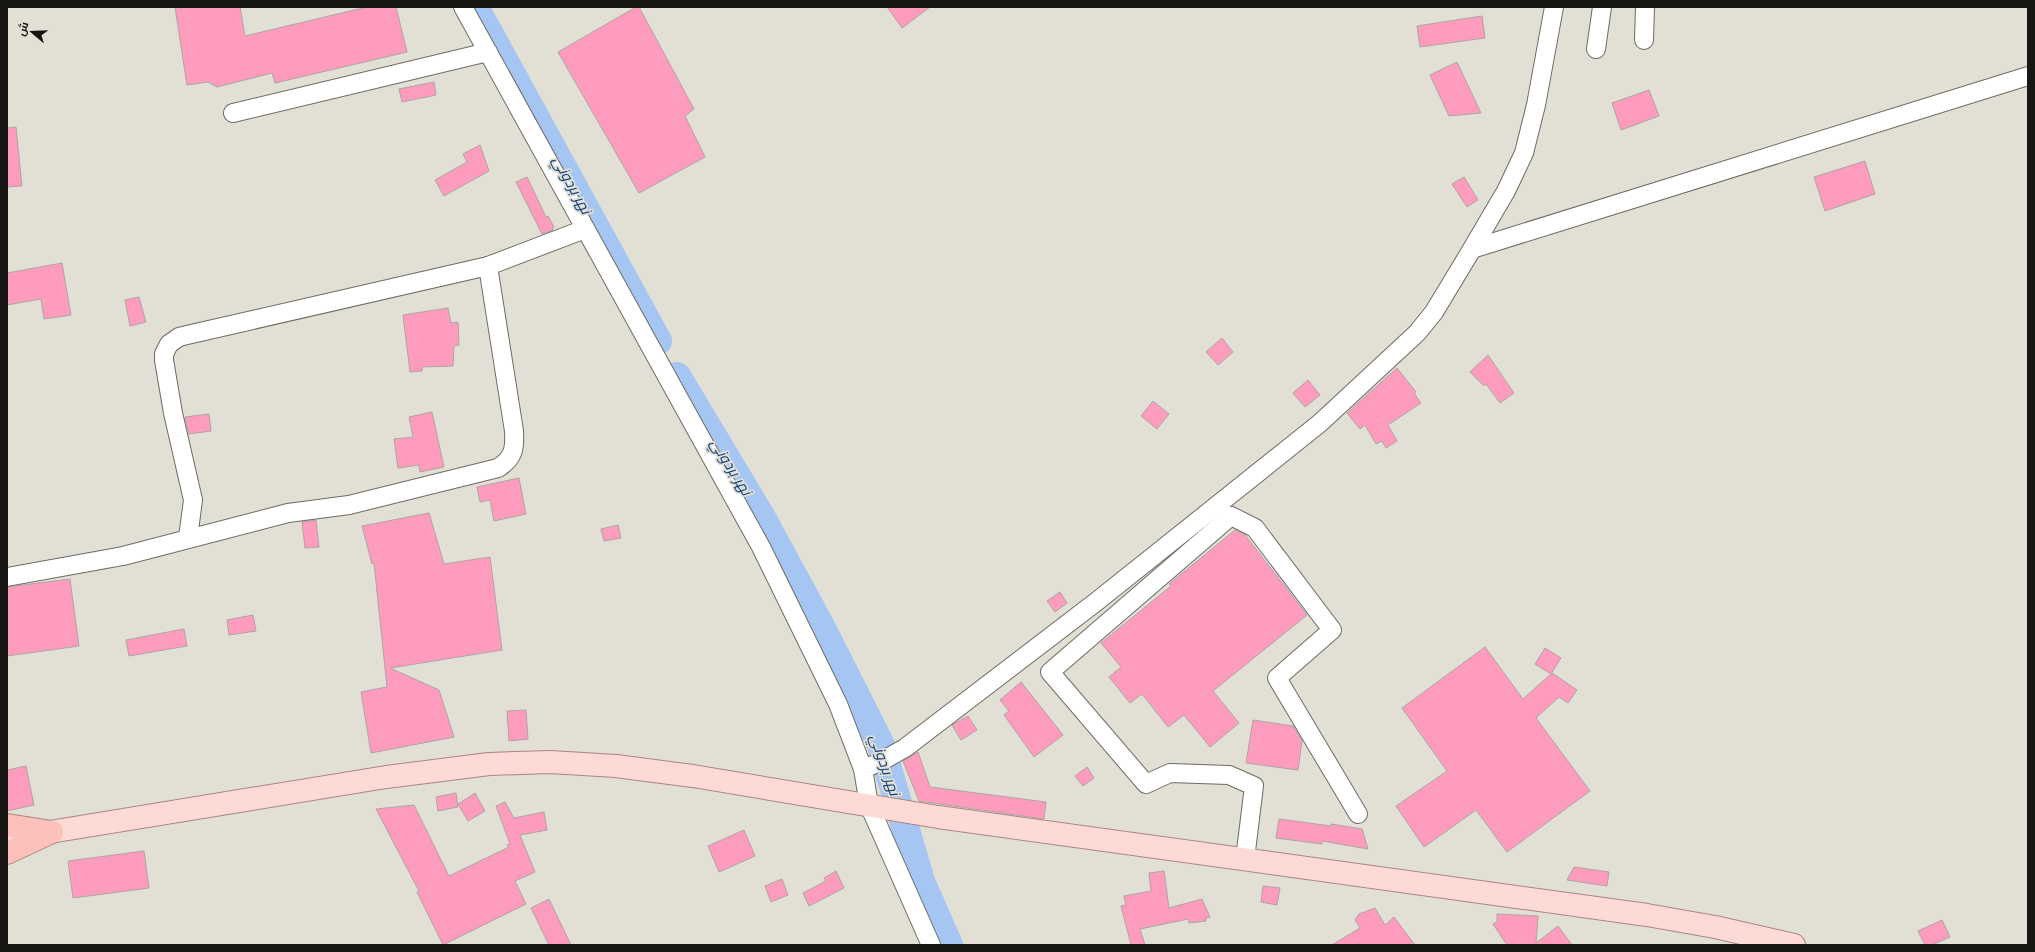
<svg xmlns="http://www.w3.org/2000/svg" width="2035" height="952" font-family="Montserrat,Cairo,sans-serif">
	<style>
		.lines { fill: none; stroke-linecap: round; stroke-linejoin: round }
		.river { stroke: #a5c6f2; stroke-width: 28 }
		.building { fill: #fd9cbc; stroke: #afa3a6 }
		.minor-casing { stroke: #6d6b62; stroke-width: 20 }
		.major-casing { stroke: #ac8580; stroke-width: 24 }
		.highway-casing { stroke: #ac8580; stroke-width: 24 }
		.minor { stroke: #fff; stroke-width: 18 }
		.major { stroke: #fddad6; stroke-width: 22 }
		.highway { stroke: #fcc1ba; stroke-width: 22 }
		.labels { text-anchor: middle; stroke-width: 3.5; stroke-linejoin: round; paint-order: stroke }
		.water-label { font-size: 15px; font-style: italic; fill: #0a3f7f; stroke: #e2dfd5 }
	</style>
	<rect width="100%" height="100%" fill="#e2dfd5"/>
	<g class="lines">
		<g class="river">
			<path d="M 475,7 L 658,341"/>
			<path d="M 677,376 L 761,516 L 824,632 L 881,745 L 921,881 L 949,945"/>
		</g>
	</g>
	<g class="building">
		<path d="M 175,7 L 240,7 L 245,36 L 367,7 L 396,7 L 407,52 L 275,83 L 272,73 L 217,87 L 208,82 L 187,85 Z"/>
		<path d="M 636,7 L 639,7 L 694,109 L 685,116 L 705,157 L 639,193 L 558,52 Z"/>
		<path d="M 887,7 L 930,7 L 902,28 Z"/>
		<path d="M 1482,16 L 1485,38 L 1420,47 L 1417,26 Z"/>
		<path d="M 1457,62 L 1481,113 L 1449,116 L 1430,75 Z"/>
		<path d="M 434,82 L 436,95 L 402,102 L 399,89 Z"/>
		<path d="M 1649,90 L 1659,116 L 1621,130 L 1612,103 Z"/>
		<path d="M 16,127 L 22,186 L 7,187 L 7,128 Z"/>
		<path d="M 480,145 L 489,171 L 444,196 L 435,180 L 467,162 L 463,154 Z"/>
		<path d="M 1865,161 L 1875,194 L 1825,211 L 1814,177 Z"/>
		<path d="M 527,177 L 546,217 L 548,216 L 554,227 L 552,228 L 553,230 L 542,234 L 516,182 Z"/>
		<path d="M 1464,177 L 1478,200 L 1467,207 L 1452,184 Z"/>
		<path d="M 62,263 L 71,315 L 44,319 L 41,299 L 7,305 L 7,273 Z"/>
		<path d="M 139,297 L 146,322 L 130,326 L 125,300 Z"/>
		<path d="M 448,308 L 451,323 L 458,322 L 459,345 L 454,346 L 453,366 L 422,367 L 422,371 L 410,372 L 403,315 Z"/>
		<path d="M 1222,338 L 1233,352 L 1218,365 L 1206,352 Z"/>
		<path d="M 1488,355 L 1514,393 L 1500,403 L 1486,384 L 1484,386 L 1470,372 Z"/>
		<path d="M 1397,368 L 1416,392 L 1414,393 L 1421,403 L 1388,425 L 1397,441 L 1386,448 L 1382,441 L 1376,444 L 1365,425 L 1360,429 L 1347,413 Z"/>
		<path d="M 1308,380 L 1320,395 L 1305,407 L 1293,393 Z"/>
		<path d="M 1153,401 L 1169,414 L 1157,429 L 1141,416 Z"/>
		<path d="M 432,412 L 444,467 L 420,472 L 419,465 L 398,468 L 394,439 L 413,437 L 409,417 Z"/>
		<path d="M 209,414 L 211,431 L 189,434 L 185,417 Z"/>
		<path d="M 519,478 L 526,514 L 494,521 L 490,500 L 480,502 L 477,487 Z"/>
		<path d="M 429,513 L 444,564 L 490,557 L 502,650 L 390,668 L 439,690 L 454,737 L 371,753 L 361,692 L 387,687 L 374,563 L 372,564 L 362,526 Z"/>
		<path d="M 316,520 L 319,547 L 305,548 L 302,522 Z"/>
		<path d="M 618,525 L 621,538 L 604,541 L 601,529 Z"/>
		<path d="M 1235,530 L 1245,535 L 1307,615 L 1213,691 L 1239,723 L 1210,747 L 1184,715 L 1168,727 L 1142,694 L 1130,703 L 1109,677 L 1121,667 L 1101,643 L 1171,586 L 1169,584 Z"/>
		<path d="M 70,579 L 79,646 L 7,656 L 7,587 Z"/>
		<path d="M 1060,592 L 1067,603 L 1055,612 L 1047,601 Z"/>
		<path d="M 253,615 L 256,631 L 229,635 L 227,620 Z"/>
		<path d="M 184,629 L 187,646 L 129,656 L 126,640 Z"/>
		<path d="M 1485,647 L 1523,699 L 1552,673 L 1577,690 L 1568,703 L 1559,697 L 1536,718 L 1590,791 L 1507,852 L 1476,810 L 1424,847 L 1396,806 L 1447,771 L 1402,708 Z"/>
		<path d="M 1545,648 L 1561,658 L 1551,674 L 1535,664 Z"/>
		<path d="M 1021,682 L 1063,735 L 1034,757 L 1004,715 L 1009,711 L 1000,700 Z"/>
		<path d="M 526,710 L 528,739 L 509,741 L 507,711 Z"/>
		<path d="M 968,716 L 977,730 L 961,740 L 952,725 Z"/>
		<path d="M 1253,720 L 1293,726 L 1302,741 L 1298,770 L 1246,763 Z"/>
		<path d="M 918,752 L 930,787 L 1046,802 L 1044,819 L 919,801 L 903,761 Z"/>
		<path d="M 26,766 L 34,805 L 7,811 L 7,770 Z"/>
		<path d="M 1087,767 L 1094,778 L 1083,786 L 1075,776 Z"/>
		<path d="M 456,793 L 458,807 L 438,811 L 436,797 Z"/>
		<path d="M 475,793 L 485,811 L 468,821 L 458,804 Z"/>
		<path d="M 505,802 L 514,818 L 544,812 L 547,830 L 520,835 L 535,872 L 515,881 L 526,904 L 443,945 L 417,892 L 419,891 L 376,809 L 414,805 L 449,876 L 509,847 L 507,845 L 510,844 L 496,806 Z"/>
		<path d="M 1279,819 L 1331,826 L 1331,824 L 1362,829 L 1368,849 L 1322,841 L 1322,844 L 1276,838 Z"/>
		<path d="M 744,830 L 755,856 L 719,872 L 708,846 Z"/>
		<path d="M 144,851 L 149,888 L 73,898 L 68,861 Z"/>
		<path d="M 1574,867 L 1609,872 L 1607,886 L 1567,880 Z"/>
		<path d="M 836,871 L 844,888 L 809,906 L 803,893 L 826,881 L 824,878 Z"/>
		<path d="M 1164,871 L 1169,908 L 1202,899 L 1210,917 L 1206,918 L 1206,921 L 1189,923 L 1188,919 L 1140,929 L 1145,945 L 1131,945 L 1121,906 L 1126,905 L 1124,896 L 1151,891 L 1149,873 Z"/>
		<path d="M 782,879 L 788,895 L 771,902 L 765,886 Z"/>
		<path d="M 1263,886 L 1280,888 L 1277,905 L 1261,902 Z"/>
		<path d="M 549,899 L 571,945 L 549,945 L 531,908 Z"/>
		<path d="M 1375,908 L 1385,925 L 1394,917 L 1415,945 L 1332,945 L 1360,928 L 1355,920 L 1359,914 Z"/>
		<path d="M 1497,914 L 1538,916 L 1536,943 L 1558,926 L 1572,945 L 1507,945 L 1493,924 L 1497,922 Z"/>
		<path d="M 1942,920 L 1950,937 L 1932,945 L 1925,945 L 1918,931 Z"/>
	</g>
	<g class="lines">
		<g class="minor-casing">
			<g id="minor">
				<path d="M 463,7 L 761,547 L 838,704 L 863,769 L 869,805 L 931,945"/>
				<path d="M 1644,40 L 1645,7"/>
				<path d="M 1596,49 L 1602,7"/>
				<path d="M 233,113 L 488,52"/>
				<path d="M 1472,249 L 2028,76"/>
				<path d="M 188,538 L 193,500 L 173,413 L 164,360 L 164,354 L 169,344 L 179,337 L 187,335 L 488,266 L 585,229"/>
				<path d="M 7,577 L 123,556 L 288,513 L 349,505 L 498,468 C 514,458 515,448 514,431 L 488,266"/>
				<path d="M 863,769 L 880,762 L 905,748 L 1096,602 L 1320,423 L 1417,333 L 1434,312 L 1472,249 L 1506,191 L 1524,153 L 1536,105 L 1554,7"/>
				<path d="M 1245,859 L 1254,786 L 1229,775 L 1170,773 L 1146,784 L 1050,672 L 1231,516 L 1255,528 L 1332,630 L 1277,678 L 1358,814"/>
			</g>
		</g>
		<g class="major-casing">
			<path id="major" d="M 7,839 L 386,777 L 489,764 L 550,762 L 616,766 L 693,776 L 938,817 L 1647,915 L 1715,927 L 1794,945"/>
		</g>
		<g class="highway-casing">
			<g id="highway">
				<path d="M 7,825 L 52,832"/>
				<path d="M 7,853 L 52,832"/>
			</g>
		</g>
		<use href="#minor" class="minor"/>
		<use href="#major" class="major"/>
		<use href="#highway" class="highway"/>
	</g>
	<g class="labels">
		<g class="water-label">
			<text transform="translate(572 185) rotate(61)" y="5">نهر بردوني</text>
			<text transform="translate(731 467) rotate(58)" y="5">نهر بردوني</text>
			<text transform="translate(885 765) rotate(71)" y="5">نهر بردوني</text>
		</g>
	</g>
	<rect width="2035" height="952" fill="none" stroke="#171613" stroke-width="16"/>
	<g transform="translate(32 32) rotate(289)" stroke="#e2dfd5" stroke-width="3" paint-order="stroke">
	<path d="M0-3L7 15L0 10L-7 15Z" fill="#171613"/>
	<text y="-6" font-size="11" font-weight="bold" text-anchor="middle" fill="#171613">ش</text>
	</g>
</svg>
